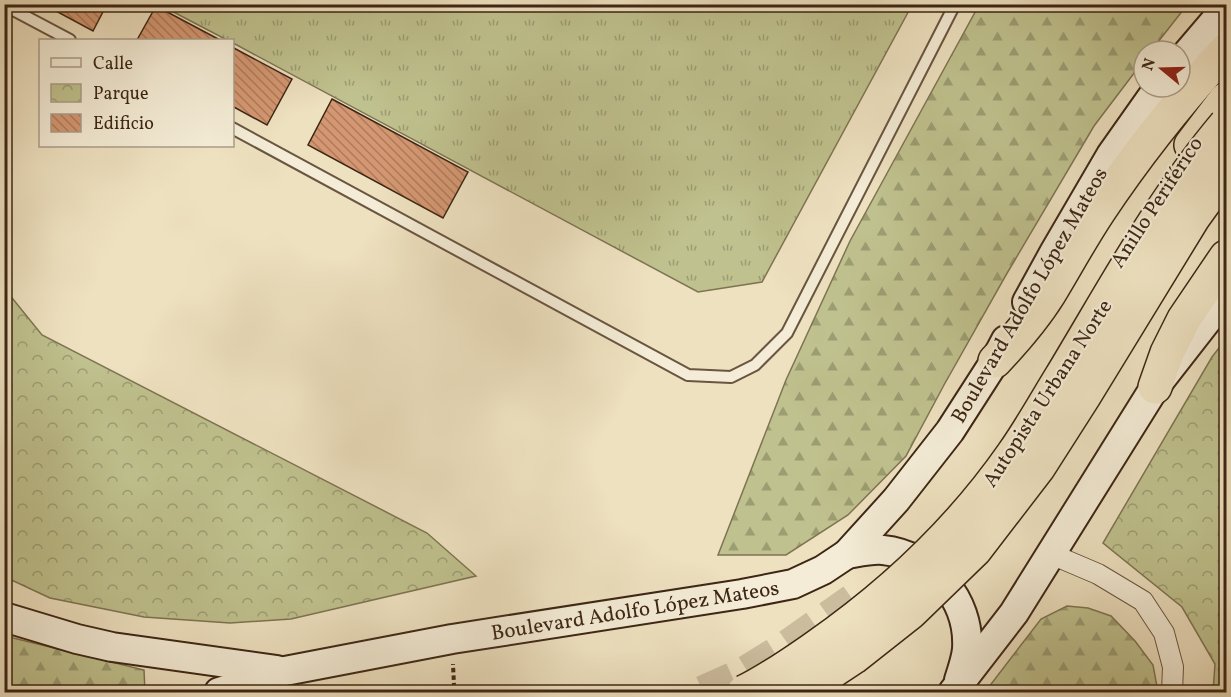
<svg xmlns="http://www.w3.org/2000/svg" width="1231" height="697" font-family="Vollkorn,serif">
	<style>
		.grass { fill: url(#grass-tufts); stroke: #7e7452; stroke-width: 1.5 }
		.forest { fill: url(#forest-firs); stroke: #7e7452; stroke-width: 1.5 }
		.park { fill: url(#park-crowns); stroke: #7e7452; stroke-width: 1.5 }
		.building { fill: url(#building-back-hatch); stroke: #3d2615; stroke-width: 1.5 }
		.lines { fill: none; stroke-linecap: round; stroke-linejoin: round }
		.highway-tunnel { stroke: #cbbc9e; stroke-width: 33; stroke-dasharray: 33 16; stroke-linecap: butt }
		.lane-casing { stroke: #695540; stroke-width: 14 }
		.street-casing { stroke: #695540; stroke-width: 22 }
		.secondary-casing { stroke: #3d2615; stroke-width: 32 }
		.highway-casing { stroke: #3d2615; stroke-width: 36 }
		.path { stroke: #3d2615; stroke-width: 4; stroke-dasharray: 4.5 3; stroke-linecap: butt }
		.lane { stroke: #f4ecd6; stroke-width: 10 }
		.street { stroke: #f4ecd6; stroke-width: 20 }
		.secondary { stroke: #f4ecd6; stroke-width: 28 }
		.highway { stroke: #eee1c0; stroke-width: 33 }
		.highway-bridge-casing { stroke: #3d2615; stroke-width: 36; stroke-linecap: butt }
		.highway-bridge { stroke: #eee1c0; stroke-width: 33 }
		.labels { text-anchor: middle; stroke-width: 4.5; stroke-linejoin: round; paint-order: stroke }
		.street-label { font-size: 21px; fill: #3d2615; stroke: #f4ecd6 }
	</style>
	<defs>
		<pattern id="grass-tufts" width="24" height="20" patternUnits="userSpaceOnUse" patternTransform="scale(1.5)"><rect width="24" height="20" fill="#bfc18e"/><path d="M3 7l-1-3M5 7V3M7 7l1-3M15 17l-1-3M17 17v-4M19 17l1-3" fill="none" stroke="#9c9d73"/></pattern>
		<pattern id="forest-firs" width="22" height="20" patternUnits="userSpaceOnUse" patternTransform="scale(1.5)"><rect width="22" height="20" fill="#bfc18e"/><path d="M5 1l3.5 6h-7zM16 11l3.5 6h-7z" fill="#9c9d73"/></pattern>
		<pattern id="park-crowns" width="20" height="18" patternUnits="userSpaceOnUse" patternTransform="scale(1.5)"><rect width="20" height="18" fill="#bfc18e"/><path d="M2 6a3 3 0 1 1 6 0M12 15a3 3 0 1 1 6 0" fill="none" stroke="#9c9d73"/></pattern>
		<pattern id="building-back-hatch" width="6" height="6" patternUnits="userSpaceOnUse" patternTransform="scale(1.5)"><rect width="6" height="6" fill="#d49771"/><path d="M-1 5l2 2M0 0l6 6M5-1l2 2" fill="none" stroke="#ad7b5c"/></pattern>
	</defs>
	<rect width="100%" height="100%" fill="#eee1c0"/>
	<filter id="stains"><feTurbulence type="fractalNoise" baseFrequency=".00333" numOctaves="4"/><feColorMatrix values="0 0 0 0 .2 0 0 0 0 .09 0 0 0 0 .02 0 0 0 .5 -.17"/></filter>
	<radialGradient id="worn" r=".72"><stop offset=".6" stop-color="#630" stop-opacity="0"/><stop offset="1" stop-color="#630" stop-opacity=".3"/></radialGradient>
	<path class="grass" d="M 160,5 L 912,5 L 762,282 L 698,292 L 233,43 L 232,40 L 227,40 Z"/>
	<g class="forest">
		<path d="M 979,5 L 1187,5 L 1151,51 L 1144,51 L 1144,60 L 1094,126 L 1006,275 L 944,385 L 906,456 L 848,515 L 786,555 L 718,555 L 786,380 L 850,241 Z"/>
		<path d="M 1067,606 L 1088,608 L 1111,616 L 1135,641 L 1153,665 L 1158,692 L 985,692 L 1041,619 Z"/>
		<path d="M 5,636 L 144,670 L 145,692 L 5,692 Z"/>
	</g>
	<g class="park">
		<path d="M 4,288 L 42,335 L 427,533 L 476,576 L 291,619 L 230,623 L 144,617 L 50,598 L 5,577 Z"/>
		<path d="M 1226,339 L 1226,692 L 1213,692 L 1215,664 L 1182,607 L 1103,543 L 1212,357 Z"/>
	</g>
	<g class="building">
		<path d="M 43,4 L 107,4 L 93,31 Z"/>
		<path d="M 156,6 L 220,40 L 137,40 Z"/>
		<path d="M 232,47 L 292,79 L 267,125 L 232,106 Z"/>
		<path d="M 332,99 L 468,172 L 443,218 L 308,145 Z"/>
	</g>
	<g class="lines">
		<path class="highway-tunnel" d="M 703,692 L 743,674 L 785,648 L 853,600"/>
		<g class="lane-casing">
			<g id="lane">
				<path d="M 4,5 L 70,40"/>
				<path d="M 232,128 L 688,375 L 731,377 L 755,365 L 787,333 L 955,4"/>
			</g>
		</g>
		<g class="street-casing">
			<path id="street" d="M 1051,554 L 1098,574 L 1143,601 L 1164,633 L 1173,667 L 1172,692"/>
		</g>
		<g class="secondary-casing">
			<g id="secondary">
				<path d="M 1180,62 L 1226,8"/>
				<path d="M 1027,302 L 1055,251 L 1111,155 L 1159,87"/>
				<path d="M 847,554 C 859,552 871,549 883,550 C 932,555 970,600 967,649 C 966,660 962,670 959,680"/>
				<path d="M 4,617 L 77,639 L 112,647 L 277,670"/>
				<path d="M 219,692 L 285,671 L 452,639 L 742,594 L 793,584 L 823,570 L 847,554 L 896,500 L 950,431 L 995,361 L 1006,340"/>
				<path d="M 953,692 L 1014,613 L 1155,387 L 1226,296"/>
			</g>
		</g>
		<g class="highway-casing">
			<g id="highway">
				<path d="M 1191,145 L 1226,99"/>
				<path d="M 995,361 C 1015,340 1034,318 1049,294 C 1066,266 1081,238 1099,211 C 1137,154 1180,100 1226,50"/>
				<path d="M 1155,387 L 1167,353 L 1184,319 L 1226,257"/>
			</g>
		</g>
		<path class="path" d="M 447,692 L 454,685 L 453,664"/>
		<use href="#lane" class="lane"/>
		<use href="#street" class="street"/>
		<use href="#secondary" class="secondary"/>
		<use href="#highway" class="highway"/>
		<g class="highway-bridge-casing">
			<g id="highway-bridge">
				<path d="M 744,692 C 769,680 793,663 816,647 C 892,594 960,530 1013,454 C 1030,430 1045,403 1061,377 C 1113,291 1161,201 1226,124"/>
				<path d="M 801,692 L 854,657 L 911,612 L 975,550 L 1038,468 L 1084,396 L 1193,218 L 1226,172"/>
			</g>
		</g>
		<use href="#highway-bridge" class="highway-bridge"/>
	</g>
	<g class="labels">
		<g class="street-label">
			<text transform="translate(1156 202) rotate(-57)" y="7">Anillo Periférico</text>
			<text transform="translate(1029 295) rotate(-60)" y="7">Boulevard Adolfo López Mateos</text>
			<text transform="translate(1047 393) rotate(-57)" y="7">Autopista Urbana Norte</text>
			<text transform="translate(635 610) rotate(-9)" y="7">Boulevard Adolfo López Mateos</text>
		</g>
	</g>
	<rect width="1231" height="697" fill="none" stroke="#eee1c0" stroke-width="24"/>
	<rect x="6" y="6" width="1219" height="685" fill="none" stroke="#3d2615" stroke-width="3"/>
	<rect x="12" y="12" width="1207" height="673" fill="none" stroke="#3d2615" stroke-width="1.5"/>
	<rect x="39" y="39" width="195" height="108" fill="#f4ecd6" stroke="#ab9d89" stroke-width="1.5"/>
	<rect x="51" y="58" width="30" height="9" fill="#f4ecd6" stroke="#ab9d89" stroke-width="1.5"/>
	<text x="93" y="69" font-size="18" fill="#3d2615">Calle</text>
	<rect x="51" y="84" width="30" height="18" fill="url(#park-crowns)" stroke="#ab9d89" stroke-width="1.5"/>
	<text x="93" y="99" font-size="18" fill="#3d2615">Parque</text>
	<rect x="51" y="114" width="30" height="18" fill="url(#building-back-hatch)" stroke="#ab9d89" stroke-width="1.5"/>
	<text x="93" y="129" font-size="18" fill="#3d2615">Edificio</text>
	<g transform="translate(1162 69) rotate(289)"><circle r="28" fill="#f4ecd6" stroke="#ab9d89" stroke-width="1.5"/>
	<path d="M0-4.5L10 22L0 15L-10 22Z" fill="#8f2418"/>
	<text y="-9" font-size="16" font-weight="bold" text-anchor="middle" fill="#3d2615">N</text>
	</g>
	<rect width="100%" height="100%" filter="url(#stains)"/>
	<rect width="100%" height="100%" fill="url(#worn)"/>
</svg>
